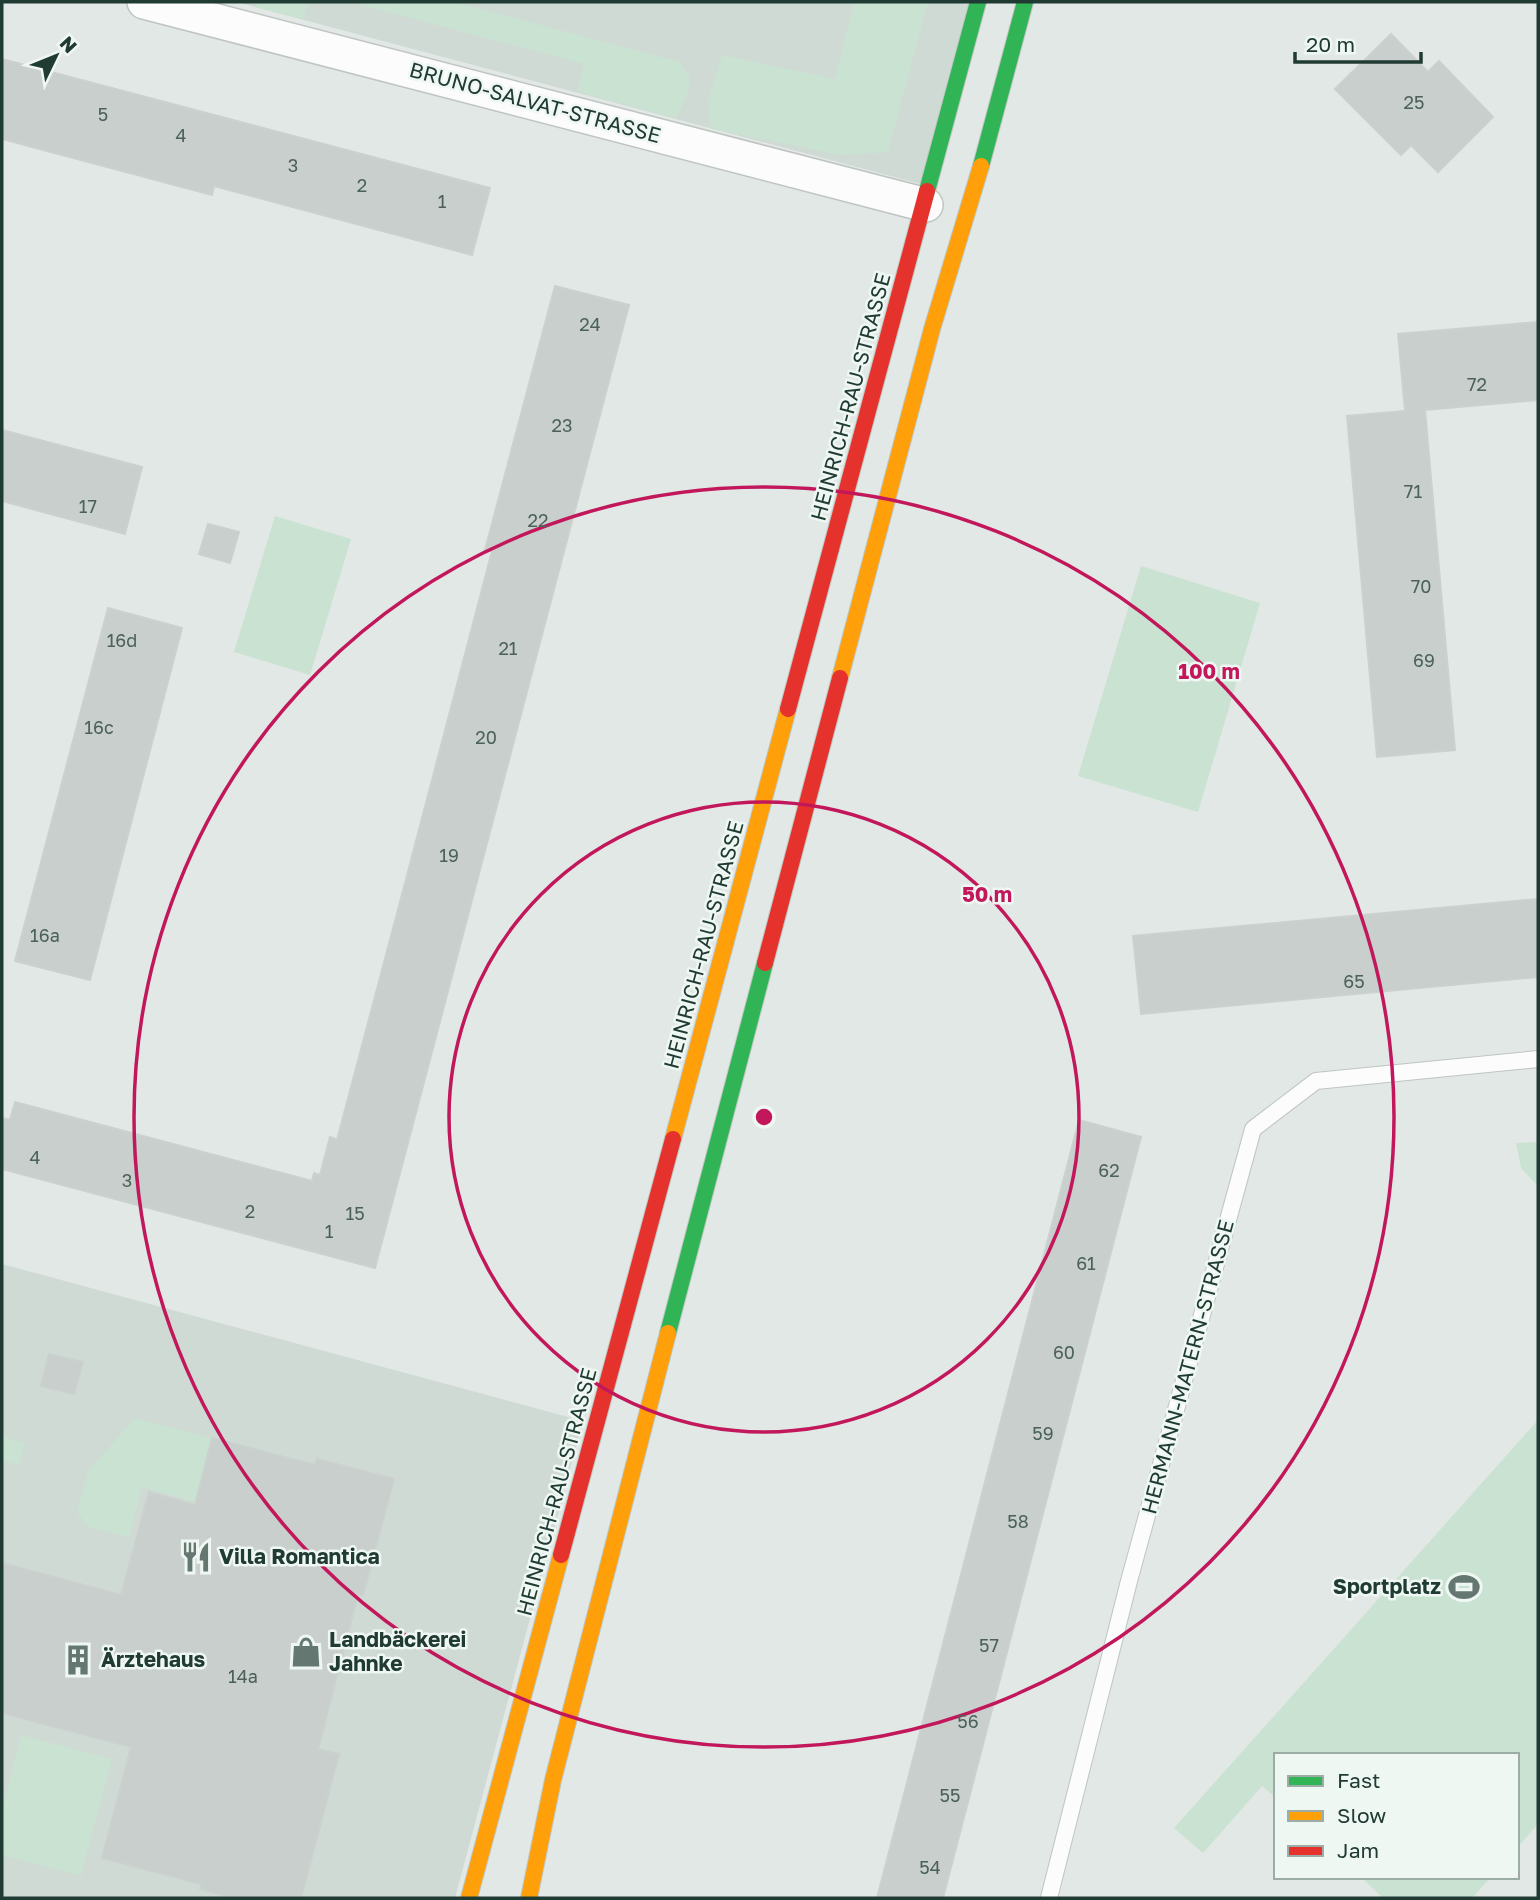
<svg xmlns="http://www.w3.org/2000/svg" width="1540" height="1900" font-family="'Golos Text',sans-serif">
	<style>
		.built { fill: #cfdad5 }
		.green { fill: #cae2d1 }
		.building { fill: #c9cfcc; stroke: #cbd1ce; stroke-width: 2 }
		.lines { fill: none; stroke-linecap: round; stroke-linejoin: round }
		.lane-casing { stroke: #bfc5c2; stroke-width: 18 }
		.street-casing { stroke: #bfc5c2; stroke-width: 36 }
		.fast-casing { stroke: #bec6c2; stroke-width: 18 }
		.slow-casing { stroke: #bec6c2; stroke-width: 18 }
		.jam-casing { stroke: #bec6c2; stroke-width: 18 }
		.lane { stroke: #fbfcfb; stroke-width: 16 }
		.street { stroke: #fbfcfb; stroke-width: 33 }
		.fast { stroke: #30b455; stroke-width: 16 }
		.slow { stroke: #ff9f0a; stroke-width: 16 }
		.jam { stroke: #e5322d; stroke-width: 16 }
		.ring { fill: none; stroke: #c2185b; stroke-width: 3.5 }
		.labels { text-anchor: middle; stroke-width: 5; stroke-linejoin: round; paint-order: stroke }
		.number-label { font-size: 18px; fill: #4b615a }
		.street-label { font-size: 21px; fill: #203b33; stroke: #eff7f3 }
		.poi-label { font-size: 21px; font-weight: bold; fill: #203b33; stroke: #eff7f3; text-anchor: start }
		.centre { fill: #c2185b; stroke: #eff7f3; stroke-width: 3.5 }
		.ring-label { font-size: 21px; text-anchor: middle; font-weight: bold; fill: #c2185b; stroke: #eff7f3; stroke-width: 5; stroke-linejoin: round; paint-order: stroke }
	</style>
	<rect width="100%" height="100%" fill="#e2e8e5"/>
	<g class="built">
		<path d="M 236,2 L 974,2 L 928,186 Z"/>
		<path d="M 2,1264 L 583,1421 L 455,1898 L 2,1898 Z"/>
	</g>
	<g class="green">
		<path d="M 257,2 L 308,2 L 303,19 L 255,7 Z"/>
		<path d="M 350,2 L 454,2 L 680,62 L 690,78 L 688,94 L 676,118 L 577,92 L 584,64 Z"/>
		<path d="M 854,2 L 928,2 L 888,152 L 840,155 L 711,129 L 708,100 L 722,55 L 835,79 Z"/>
		<path d="M 275,516 L 351,539 L 310,675 L 234,652 Z"/>
		<path d="M 1141,566 L 1260,603 L 1198,812 L 1078,776 Z"/>
		<path d="M 1538,1142 L 1538,1186 L 1521,1168 L 1516,1143 Z"/>
		<path d="M 135,1418 L 212,1438 L 195,1502 L 142,1487 L 129,1537 L 88,1527 L 77,1512 L 88,1471 Z"/>
		<path d="M 1538,1420 L 1538,1824 L 1517,1848 L 1517,1755 L 1276,1755 L 1276,1798 L 1262,1786 L 1203,1853 L 1174,1828 Z"/>
		<path d="M 2,1437 L 25,1443 L 19,1465 L 2,1461 Z"/>
		<path d="M 21,1735 L 112,1759 L 81,1876 L 2,1855 L 2,1809 Z"/>
		<path d="M 1361,1877 L 1491,1877 L 1472,1898 L 1383,1898 Z"/>
	</g>
	<g class="building">
		<path d="M 1391,34 L 1428,72 L 1439,61 L 1493,117 L 1438,172 L 1411,145 L 1401,155 L 1335,89 Z"/>
		<path d="M 2,59 L 490,188 L 472,255 L 214,186 L 212,195 L 2,139 Z"/>
		<path d="M 555,286 L 629,305 L 375,1268 L 2,1169 L 2,1118 L 10,1120 L 15,1102 L 312,1181 L 314,1173 L 320,1175 L 330,1137 L 337,1140 L 405,883 L 492,551 L 485,550 Z"/>
		<path d="M 1538,322 L 1538,400 L 1425,410 L 1455,750 L 1377,757 L 1347,416 L 1405,411 L 1398,334 Z"/>
		<path d="M 2,430 L 142,467 L 125,534 L 2,501 Z"/>
		<path d="M 208,524 L 239,532 L 230,563 L 199,554 Z"/>
		<path d="M 108,608 L 182,628 L 90,980 L 15,961 Z"/>
		<path d="M 1538,899 L 1538,977 L 1141,1014 L 1133,936 Z"/>
		<path d="M 1079,1120 L 1141,1137 L 943,1898 L 877,1898 Z"/>
		<path d="M 49,1354 L 83,1362 L 74,1394 L 41,1386 Z"/>
		<path d="M 212,1438 L 315,1465 L 317,1459 L 394,1479 L 363,1595 L 358,1594 L 318,1749 L 339,1754 L 301,1898 L 233,1898 L 200,1889 L 201,1884 L 102,1858 L 131,1747 L 2,1713 L 2,1563 L 121,1595 L 149,1492 L 195,1505 Z"/>
	</g>
	<g class="lines">
		<g class="lane-casing">
			<path id="lane" d="M 1049,1898 L 1129,1581 L 1253,1129 L 1316,1081 L 1538,1059"/>
		</g>
		<g class="street-casing">
			<path id="street" d="M 144,2 L 926,205"/>
		</g>
		<g class="fast-casing">
			<g id="fast">
				<path d="M 981,166 L 1025,2"/>
				<path d="M 927,191 L 978,2"/>
				<path d="M 668,1333 L 765,963"/>
			</g>
		</g>
		<g class="slow-casing">
			<g id="slow">
				<path d="M 840,678 L 932,329 L 981,166"/>
				<path d="M 673,1139 L 788,709"/>
				<path d="M 469,1898 L 561,1555"/>
				<path d="M 529,1898 L 553,1780 L 668,1333"/>
			</g>
		</g>
		<g class="jam-casing">
			<g id="jam">
				<path d="M 788,709 L 927,191"/>
				<path d="M 765,963 L 840,678"/>
				<path d="M 561,1555 L 673,1139"/>
			</g>
		</g>
		<use href="#lane" class="lane"/>
		<use href="#street" class="street"/>
		<use href="#fast" class="fast"/>
		<use href="#slow" class="slow"/>
		<use href="#jam" class="jam"/>
	</g>
	<g class="ring">
		<circle cx="764" cy="1117" r="315"/>
		<circle cx="764" cy="1117" r="630"/>
	</g>
	<defs>
		<g id="restaurant-bare" transform="scale(2.415)"><path d="M-5-6h1v4h1v-4h1v4h1v-4h1v5L-1.5 .5V6h-2V.5L-5-1ZM5-6V6H3V1.5H1.5Q1.5-4 5-6Z" fill="#647871" stroke="#eff7f3" stroke-width="2.5" paint-order="stroke"/></g>
		<g id="stadium-bare" transform="scale(2.415)"><path d="M0-5a6.5 5 0 1 0 0 10a6.5 5 0 1 0 0-10ZM-3.5-1.8h7v3.6h-7Z" fill="#647871" stroke="#eff7f3" stroke-width="2.5" paint-order="stroke"/></g>
		<g id="shop-bare" transform="scale(2.415)"><path d="M-5-2.5h2.3a2.7 3.5 0 0 1 5.4 0H5L5.5 6h-11ZM-1.5-2.5h3a1.5 2.3 0 0 0-3 0Z" fill="#647871" stroke="#eff7f3" stroke-width="2.5" paint-order="stroke"/></g>
		<g id="building-bare" transform="scale(2.415)"><path d="M-4-6H4V6H1V3H-1V6H-4ZM-2.5-4.3h1.7v1.8h-1.7ZM.8-4.3h1.7v1.8H.8ZM-2.5-1h1.7V.8h-1.7ZM.8-1h1.7V.8H.8Z" fill="#647871" stroke="#eff7f3" stroke-width="2.5" paint-order="stroke"/></g>
	</defs>
	<g fill-rule="evenodd">
		<use href="#restaurant-bare" x="196" y="1557"/>
		<use href="#stadium-bare" x="1464" y="1587"/>
		<use href="#shop-bare" x="306" y="1652"/>
		<use href="#building-bare" x="78" y="1660"/>
	</g>
	<g class="labels">
		<g class="number-label">
			<text x="1414" y="109">25</text>
			<text x="103" y="121">5</text>
			<text x="181" y="142">4</text>
			<text x="293" y="172">3</text>
			<text x="362" y="192">2</text>
			<text x="442" y="208">1</text>
			<text x="590" y="331">24</text>
			<text x="1477" y="391">72</text>
			<text x="562" y="432">23</text>
			<text x="1413" y="498">71</text>
			<text x="88" y="513">17</text>
			<text x="538" y="527">22</text>
			<text x="1421" y="593">70</text>
			<text x="122" y="647">16d</text>
			<text x="508" y="655">21</text>
			<text x="1424" y="667">69</text>
			<text x="99" y="734">16c</text>
			<text x="486" y="744">20</text>
			<text x="449" y="862">19</text>
			<text x="45" y="942">16a</text>
			<text x="1354" y="988">65</text>
			<text x="35" y="1164">4</text>
			<text x="1109" y="1177">62</text>
			<text x="127" y="1187">3</text>
			<text x="250" y="1218">2</text>
			<text x="355" y="1220">15</text>
			<text x="329" y="1238">1</text>
			<text x="1086" y="1270">61</text>
			<text x="1064" y="1359">60</text>
			<text x="1043" y="1440">59</text>
			<text x="1018" y="1528">58</text>
			<text x="989" y="1652">57</text>
			<text x="243" y="1683">14a</text>
			<text x="968" y="1728">56</text>
			<text x="950" y="1802">55</text>
			<text x="930" y="1874">54</text>
		</g>
		<g class="street-label">
			<text transform="translate(535 103) rotate(15)" y="7">BRUNO-SALVAT-STRASSE</text>
			<text transform="translate(851 397) rotate(-75)" y="7">HEINRICH-RAU-STRASSE</text>
			<text transform="translate(704 945) rotate(-75)" y="7">HEINRICH-RAU-STRASSE</text>
			<text transform="translate(1188 1367) rotate(-75)" y="7">HERMANN-MATERN-STRASSE</text>
			<text transform="translate(557 1492) rotate(-75)" y="7">HEINRICH-RAU-STRASSE</text>
		</g>
		<g class="poi-label">
			<text x="219" y="1564">Villa Romantica</text>
			<text x="1441" y="1594" text-anchor="end">Sportplatz</text>
			<text x="329" y="1647">Landbäckerei<tspan x="329" dy="24">Jahnke</tspan></text>
			<text x="101" y="1667">Ärztehaus</text>
		</g>
	</g>
	<circle cx="764" cy="1117" r="10" class="centre"/>
	<g class="ring-label">
		<text x="1209" y="679">100 m</text>
		<text x="987" y="902">50 m</text>
	</g>
	<rect width="1540" height="1900" fill="none" stroke="#203b33" stroke-width="7"/>
	<rect x="1274" y="1753" width="245" height="126" fill="#eff7f3" stroke="#9caca6" stroke-width="2"/>
	<rect x="1288" y="1776" width="35" height="10" fill="#30b455" stroke="#9caca6" stroke-width="2"/>
	<text x="1337" y="1788" font-size="21" fill="#203b33">Fast</text>
	<rect x="1288" y="1811" width="35" height="10" fill="#ff9f0a" stroke="#9caca6" stroke-width="2"/>
	<text x="1337" y="1823" font-size="21" fill="#203b33">Slow</text>
	<rect x="1288" y="1846" width="35" height="10" fill="#e5322d" stroke="#9caca6" stroke-width="2"/>
	<text x="1337" y="1858" font-size="21" fill="#203b33">Jam</text>
	<g transform="translate(56 56) rotate(47)" stroke="#eff7f3" stroke-width="5" paint-order="stroke">
	<path d="M0-5L12 26L0 18L-12 26Z" fill="#203b33"/>
	<text y="-10" font-size="19" font-weight="bold" text-anchor="middle" fill="#203b33">N</text>
	</g>
	<path d="M1295 52v10h126v-10" fill="none" stroke="#203b33" stroke-width="3.5"/>
	<text x="1306" y="52" font-size="21" fill="#203b33" stroke="#eff7f3" stroke-width="5" paint-order="stroke">20 m</text>
</svg>
